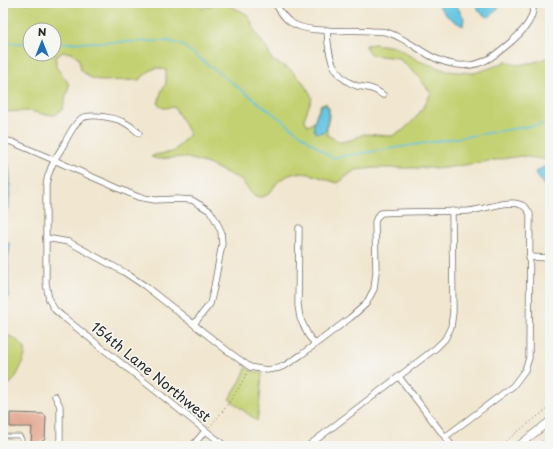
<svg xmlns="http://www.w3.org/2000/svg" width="553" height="449" font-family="'Playpen Sans',sans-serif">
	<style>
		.green { fill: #c4d172; stroke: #787e4e; fill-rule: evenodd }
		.water { fill: #63c5e1; stroke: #477886 }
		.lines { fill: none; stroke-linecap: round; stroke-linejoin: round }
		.stream { stroke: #63c5e1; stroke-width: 1.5 }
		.building { fill: #e2a58f }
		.service-casing { stroke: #706c64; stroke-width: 4.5 }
		.minor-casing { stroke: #706c64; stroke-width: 7 }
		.tertiary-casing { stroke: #706c64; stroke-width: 8 }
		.path { stroke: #706c64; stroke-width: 1; stroke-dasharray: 1 3; stroke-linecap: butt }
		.service { stroke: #fff; stroke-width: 3 }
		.minor { stroke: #fff; stroke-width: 5.5 }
		.tertiary { stroke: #fff; stroke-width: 7 }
		.labels { text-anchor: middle; stroke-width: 3.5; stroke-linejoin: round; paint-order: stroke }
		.street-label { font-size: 14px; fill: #2b2b2b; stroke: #f6f6f2 }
	</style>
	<rect width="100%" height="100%" fill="#f6f6f2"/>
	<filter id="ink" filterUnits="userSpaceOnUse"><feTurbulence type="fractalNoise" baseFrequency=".025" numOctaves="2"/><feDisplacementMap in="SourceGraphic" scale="8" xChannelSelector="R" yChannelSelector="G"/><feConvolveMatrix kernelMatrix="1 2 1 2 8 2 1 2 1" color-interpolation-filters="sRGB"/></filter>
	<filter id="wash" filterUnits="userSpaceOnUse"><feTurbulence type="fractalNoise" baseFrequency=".012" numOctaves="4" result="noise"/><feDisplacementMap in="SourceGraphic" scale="16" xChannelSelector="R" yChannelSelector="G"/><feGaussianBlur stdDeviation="0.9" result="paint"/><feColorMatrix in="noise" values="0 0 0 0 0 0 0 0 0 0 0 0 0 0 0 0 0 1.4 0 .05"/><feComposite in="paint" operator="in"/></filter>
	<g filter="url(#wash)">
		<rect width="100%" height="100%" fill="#f1e6cf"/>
		<g class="green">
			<path d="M 3,3 L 196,3 L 203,8 L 218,3 L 225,3 L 248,15 L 257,35 L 267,49 L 272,60 L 291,70 L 302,81 L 310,93 L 312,98 L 304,119 L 308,126 L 313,123 L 321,104 L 326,103 L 329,108 L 329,117 L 327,128 L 327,135 L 340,142 L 351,140 L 364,134 L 392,136 L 402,131 L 413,121 L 423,108 L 431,93 L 417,75 L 398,58 L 372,55 L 366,50 L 366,45 L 375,44 L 396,47 L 419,61 L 447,71 L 474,73 L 490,68 L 507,61 L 517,65 L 535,62 L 549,57 L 550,58 L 550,160 L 521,156 L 445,168 L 374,168 L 355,170 L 347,176 L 341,181 L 338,183 C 325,180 313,173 299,173 C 293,173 283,177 279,181 C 270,190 272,198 255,197 L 240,179 L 208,164 L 185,157 L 158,159 L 151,157 L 154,155 L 173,152 L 189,134 L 182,120 L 174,107 L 163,108 L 158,104 L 161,92 L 166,83 L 166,70 L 157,68 L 151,70 L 139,80 L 101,81 L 89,77 L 81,70 L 79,59 L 73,53 L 63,52 L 56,57 L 56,67 L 65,78 L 69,85 L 63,109 L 55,115 L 42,114 L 30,111 L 3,112 ZM 30,30 L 54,30 L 54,54 L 30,54 Z"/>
			<path d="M 3,333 C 10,336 22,342 25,349 C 28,354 16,379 11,383 C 9,384 6,386 3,387 Z"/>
			<path d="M 246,368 L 253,371 L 262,373 L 260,400 L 257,421 L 229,399 L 241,380 Z"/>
		</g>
		<g class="water">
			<path d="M 437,3 L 455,3 L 464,18 L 463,26 C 450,19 445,16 437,3 Z"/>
			<path d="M 476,3 L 499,3 L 500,5 L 499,8 L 489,17 C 481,15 478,11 476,3 Z"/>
			<path d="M 325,104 L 329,109 L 326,129 L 324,132 L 316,133 C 310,125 317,116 321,107 L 322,105 Z"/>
			<path d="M 3,155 L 6,155 C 12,172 10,190 9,208 L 6,210 L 3,210 Z"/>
			<path d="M 550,163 L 550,191 L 544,186 L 536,173 L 537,171 Z"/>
			<path d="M 3,240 L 6,240 L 10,245 L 8,261 L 9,296 L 7,298 L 3,297 Z"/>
		</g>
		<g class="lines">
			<g class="stream">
				<path d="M 3,43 L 30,43"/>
				<path d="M 54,43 L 168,41 L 182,45 L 332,158 L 550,123"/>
			</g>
		</g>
		<g id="blocks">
			<path class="building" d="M 10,413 L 43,414 L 46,416 L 45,439 L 38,445 L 31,445 L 32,427 L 10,427 Z"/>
		</g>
	</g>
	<g filter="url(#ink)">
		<use href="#blocks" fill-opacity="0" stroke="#706c64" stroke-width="1"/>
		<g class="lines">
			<g class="service-casing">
				<path id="service" d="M 3,436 L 20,436 L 22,439 L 22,446"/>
			</g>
			<g class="minor-casing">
				<g id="minor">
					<path d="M 275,3 C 279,10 283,17 290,22 C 309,35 348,29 371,31 C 377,31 384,31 389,33 C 401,37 411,44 422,51 C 442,64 468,72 490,58 C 498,53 505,47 512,41 C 523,31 535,19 533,3"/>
					<path d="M 327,30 C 328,53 331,77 357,86 C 362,87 367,87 372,89 C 376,90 380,93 383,95"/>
					<path d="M 139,133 C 135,130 131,126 127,124 C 118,118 92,113 82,118 C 75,122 67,138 63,146 C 55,158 48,170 46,185 L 46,283 L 49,300 L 55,310 L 62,316 L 225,446"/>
					<path d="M 3,140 L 12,142 L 47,157 L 138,197 L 155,200 L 177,199 L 192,200 L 210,211 L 215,219 L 221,231 L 222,244 L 214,287 L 210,304 L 194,324"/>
					<path d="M 299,228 L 298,305 L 300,318 L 308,335 L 315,344"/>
					<path d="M 46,238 L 69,242 L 124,272 L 145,286 L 229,352 L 250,367 L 255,368 L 267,370 L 279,368 L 286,365 L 301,355 L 350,318 L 366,304 L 374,289 L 376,272 L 375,222 L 377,217 L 381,213 C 410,211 439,212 468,211 C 483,210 497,203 513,203 C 522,204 526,206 530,214 L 529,358 L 525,370 L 513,386 L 445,437"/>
					<path d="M 529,257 L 550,258"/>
					<path d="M 399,377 L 452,446"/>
					<path d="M 55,396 L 60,406 L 60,446"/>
					<path d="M 191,446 L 195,443 L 205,431"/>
					<path d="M 308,446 L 436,348 L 445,339 L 451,327 L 453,312 L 452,211"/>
				</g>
			</g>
			<g class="tertiary-casing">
				<path id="tertiary" d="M 518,446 L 550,421"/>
			</g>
			<g class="path">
				<path d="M 209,427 C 224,412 238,390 248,371"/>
				<path d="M 499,446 L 550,407"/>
				<path d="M 535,446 L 550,435"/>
			</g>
			<use href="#service" class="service"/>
			<use href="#minor" class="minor"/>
			<use href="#tertiary" class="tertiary"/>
		</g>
	</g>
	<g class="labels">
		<g class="street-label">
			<text transform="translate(151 372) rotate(39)" y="5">154th Lane Northwest</text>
		</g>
	</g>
	<rect width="553" height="449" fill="none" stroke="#f6f6f2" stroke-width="16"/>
	<g transform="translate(42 42)"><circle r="19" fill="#f6f6f2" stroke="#a5a5a2"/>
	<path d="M0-3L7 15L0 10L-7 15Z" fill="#1f6fb2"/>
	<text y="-6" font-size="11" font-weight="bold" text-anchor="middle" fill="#2b2b2b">N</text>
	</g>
</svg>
